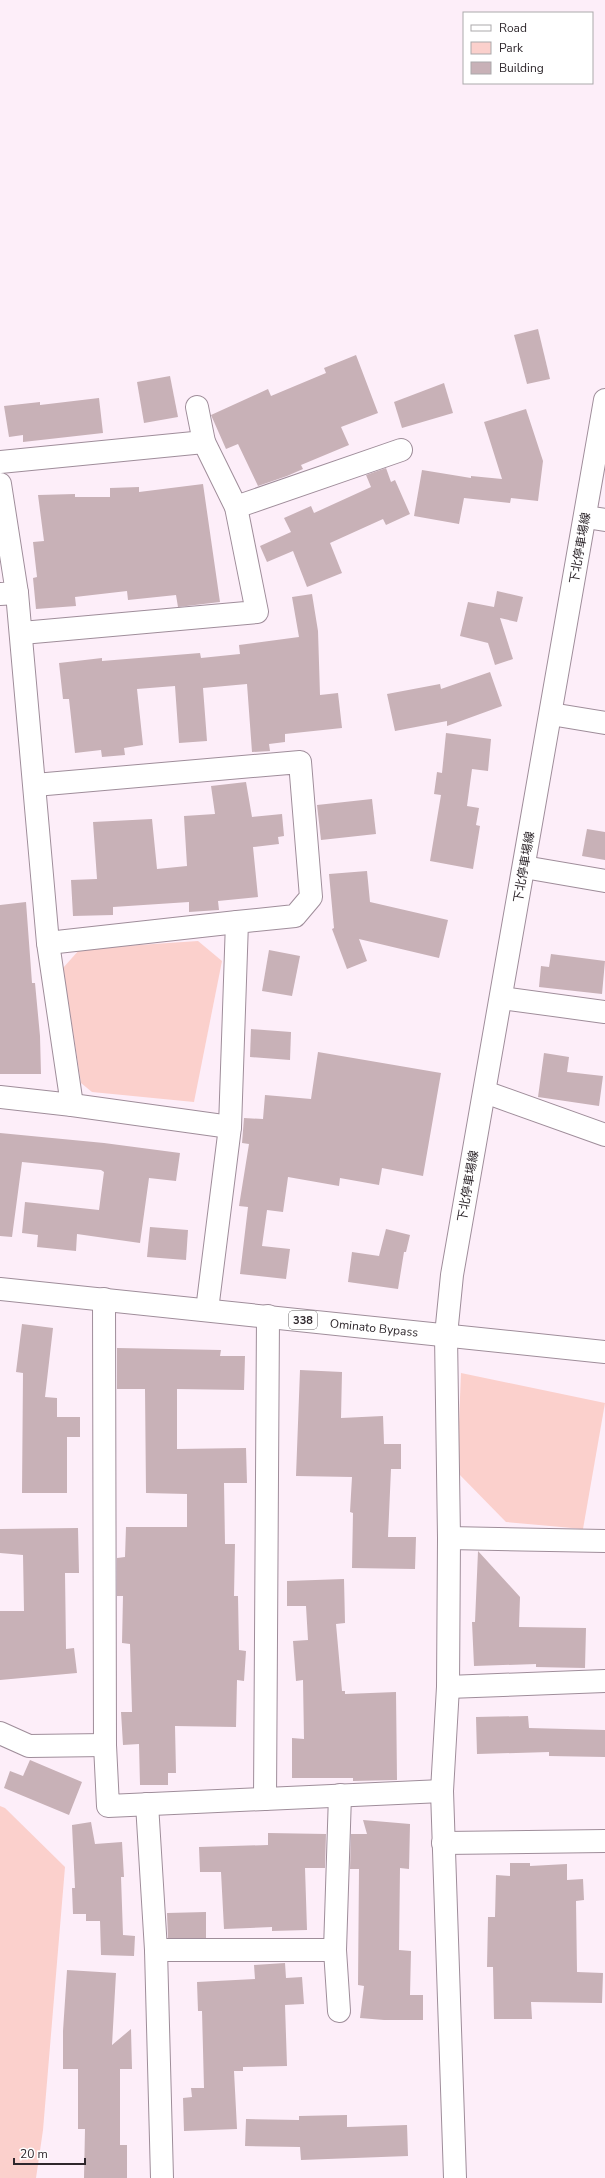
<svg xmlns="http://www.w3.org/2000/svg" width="605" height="2178" font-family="'Nunito Sans','Noto Sans JP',sans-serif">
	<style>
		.green { fill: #fbd0cc }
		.building { fill: #c8b1b7 }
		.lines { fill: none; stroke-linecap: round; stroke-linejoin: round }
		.minor-casing { stroke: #9f8d9a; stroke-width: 24 }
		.secondary-casing { stroke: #9f8d9a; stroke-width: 24 }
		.trunk-casing { stroke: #9f8d9a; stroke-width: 24 }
		.minor { stroke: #fff; stroke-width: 22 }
		.secondary { stroke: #fff; stroke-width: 22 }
		.trunk { stroke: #fff; stroke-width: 22 }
		.labels { text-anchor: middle; stroke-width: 3.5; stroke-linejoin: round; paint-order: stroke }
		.shield { fill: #fff; stroke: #6d686b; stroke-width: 1 }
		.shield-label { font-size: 11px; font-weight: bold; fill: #2e272c }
		.street-label { font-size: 12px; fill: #2e272c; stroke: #fff }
	</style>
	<rect width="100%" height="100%" fill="#fdeef9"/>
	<g class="green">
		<path d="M 198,941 L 222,961 L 194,1102 L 92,1092 L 81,1083 L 63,968 L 80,949 Z"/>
		<path d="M 461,1373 L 605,1403 L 583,1529 L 506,1522 L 457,1472 Z"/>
		<path d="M 0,1806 L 5,1808 L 65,1867 L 43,2130 L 36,2178 L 0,2178 Z"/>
	</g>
	<g class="building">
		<path d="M 538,329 L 550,379 L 527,384 L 514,335 Z"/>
		<path d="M 356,355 L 378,413 L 341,427 L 349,445 L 301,465 L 303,469 L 287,476 L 258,486 L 238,444 L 226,449 L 211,415 L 268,389 L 271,396 L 326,373 L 324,368 Z"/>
		<path d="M 170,376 L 178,417 L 144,423 L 137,382 Z"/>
		<path d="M 444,383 L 453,413 L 402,428 L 394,402 Z"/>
		<path d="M 99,398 L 103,433 L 23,442 L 23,435 L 9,437 L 4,406 L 40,402 L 40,405 Z"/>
		<path d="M 526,409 L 543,461 L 538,501 L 511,498 L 510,503 L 464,498 L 459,524 L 414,516 L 422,470 L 471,478 L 471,476 L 502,479 L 484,422 Z"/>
		<path d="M 386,468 L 391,482 L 395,480 L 410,514 L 386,525 L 383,519 L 330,543 L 342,573 L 307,587 L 293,551 L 267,562 L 260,546 L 291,532 L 284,518 L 311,506 L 314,513 L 371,487 L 366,475 Z"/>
		<path d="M 203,484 L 220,602 L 178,607 L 176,595 L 128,600 L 127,591 L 75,597 L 76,606 L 36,609 L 33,578 L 37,577 L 33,542 L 44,541 L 38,495 L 75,494 L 75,497 L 110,497 L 110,488 L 139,487 L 139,492 Z"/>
		<path d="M 497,591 L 523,597 L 517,622 L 500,618 L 513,659 L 495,665 L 488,643 L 460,636 L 468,602 L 494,607 Z"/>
		<path d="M 312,594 L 318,631 L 320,695 L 338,693 L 342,728 L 285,734 L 285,742 L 269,744 L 270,751 L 252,752 L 247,684 L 203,688 L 207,741 L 179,743 L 175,686 L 137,689 L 143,745 L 124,748 L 125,755 L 102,757 L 101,750 L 75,753 L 69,699 L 63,699 L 59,663 L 102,658 L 102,661 L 200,653 L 201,658 L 240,654 L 239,645 L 299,637 L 292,597 Z"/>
		<path d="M 490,672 L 502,706 L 447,726 L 447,721 L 395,731 L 387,694 L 440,684 L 441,689 Z"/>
		<path d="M 446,733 L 491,739 L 488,771 L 472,769 L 467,806 L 479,808 L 476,825 L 480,826 L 473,869 L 430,861 L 441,795 L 434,794 L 437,772 L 442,773 Z"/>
		<path d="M 246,782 L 252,817 L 282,814 L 284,836 L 278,837 L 279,844 L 253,847 L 258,897 L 218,901 L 219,910 L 189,912 L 189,902 L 113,907 L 113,915 L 73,916 L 71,880 L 97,879 L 93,822 L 152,819 L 157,869 L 187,866 L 184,816 L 215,814 L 211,786 Z"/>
		<path d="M 372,799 L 376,834 L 321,840 L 317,805 Z"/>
		<path d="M 587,829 L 605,832 L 605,860 L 582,856 Z"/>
		<path d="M 367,871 L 370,902 L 448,920 L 439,958 L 359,939 L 367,961 L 347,969 L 332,929 L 334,928 L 329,874 Z"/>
		<path d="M 26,902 L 32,983 L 35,983 L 40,1036 L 41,1074 L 0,1074 L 0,905 Z"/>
		<path d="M 269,950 L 300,956 L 292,996 L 262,991 Z"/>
		<path d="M 551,954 L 605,961 L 602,994 L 539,987 L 541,966 L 549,967 Z"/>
		<path d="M 251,1029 L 291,1032 L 290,1060 L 250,1057 Z"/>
		<path d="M 318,1052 L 441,1073 L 423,1176 L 382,1168 L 379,1185 L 340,1178 L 339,1186 L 288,1177 L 283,1212 L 267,1210 L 262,1246 L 290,1249 L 286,1279 L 240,1274 L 248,1207 L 239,1206 L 249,1144 L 242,1143 L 244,1118 L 263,1119 L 265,1095 L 311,1099 Z"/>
		<path d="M 544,1053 L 569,1057 L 567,1072 L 603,1076 L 599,1106 L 538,1097 Z"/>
		<path d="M 0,1133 L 104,1143 L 180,1153 L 176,1181 L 149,1178 L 140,1243 L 77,1234 L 76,1251 L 37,1247 L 38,1235 L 22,1233 L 25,1202 L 99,1210 L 104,1172 L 101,1170 L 22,1162 L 12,1237 L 0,1236 Z"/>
		<path d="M 150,1227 L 188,1230 L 186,1260 L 147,1257 Z"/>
		<path d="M 386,1229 L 410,1235 L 406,1252 L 404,1252 L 398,1289 L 348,1282 L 352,1252 L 379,1256 Z"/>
		<path d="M 22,1324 L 53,1328 L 45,1397 L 57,1398 L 57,1417 L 80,1417 L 80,1437 L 67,1437 L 67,1493 L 22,1493 L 23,1373 L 16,1372 Z"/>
		<path d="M 117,1348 L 221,1350 L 220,1356 L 245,1356 L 244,1390 L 177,1389 L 177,1449 L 246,1448 L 247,1483 L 224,1483 L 225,1544 L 235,1544 L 234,1596 L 238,1596 L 239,1650 L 246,1651 L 244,1681 L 237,1680 L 236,1727 L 175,1726 L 176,1773 L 168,1773 L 168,1785 L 140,1785 L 139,1744 L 123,1745 L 121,1712 L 132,1712 L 130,1644 L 122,1643 L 123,1596 L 117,1596 L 117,1558 L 125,1557 L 126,1527 L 187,1527 L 187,1494 L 146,1493 L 145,1389 L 117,1389 Z"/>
		<path d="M 300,1370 L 342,1372 L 341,1418 L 383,1416 L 384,1444 L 401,1444 L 401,1469 L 391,1469 L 388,1537 L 416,1537 L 415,1569 L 352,1568 L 353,1513 L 350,1512 L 352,1477 L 296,1476 Z"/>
		<path d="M 78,1528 L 79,1573 L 65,1573 L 66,1649 L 74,1648 L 77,1673 L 0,1680 L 0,1611 L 24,1611 L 23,1555 L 0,1553 L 0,1529 Z"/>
		<path d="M 478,1551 L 520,1597 L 519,1627 L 586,1628 L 585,1668 L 536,1667 L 536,1664 L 474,1666 L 472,1622 L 475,1622 Z"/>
		<path d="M 344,1579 L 345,1623 L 336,1624 L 342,1691 L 345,1691 L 345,1694 L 396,1692 L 397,1780 L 353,1781 L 353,1778 L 292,1778 L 292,1738 L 304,1739 L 303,1680 L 296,1681 L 293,1641 L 308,1640 L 306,1606 L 287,1606 L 287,1581 Z"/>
		<path d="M 528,1716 L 529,1728 L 605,1730 L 605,1757 L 549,1756 L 549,1752 L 477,1754 L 476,1717 Z"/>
		<path d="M 30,1760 L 82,1782 L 69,1815 L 4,1788 L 10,1771 L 23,1776 Z"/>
		<path d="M 363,1820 L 410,1824 L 409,1869 L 400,1868 L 399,1950 L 411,1951 L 410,1995 L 423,1995 L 423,2020 L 384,2020 L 360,2018 L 364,1986 L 358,1985 L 359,1869 L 350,1869 L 351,1834 L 367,1834 Z"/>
		<path d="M 91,1822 L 95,1844 L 122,1842 L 124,1877 L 121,1877 L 123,1935 L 135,1936 L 134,1956 L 101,1955 L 100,1921 L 86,1921 L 86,1914 L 73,1914 L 72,1888 L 75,1888 L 72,1825 Z"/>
		<path d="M 268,1833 L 326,1834 L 325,1868 L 305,1868 L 307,1930 L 272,1931 L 272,1927 L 224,1929 L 221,1872 L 200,1872 L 199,1847 L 268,1845 Z"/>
		<path d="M 510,1863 L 530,1863 L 530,1866 L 567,1864 L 567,1880 L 583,1879 L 584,1900 L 576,1901 L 577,1972 L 603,1973 L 602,2003 L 531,2002 L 532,2019 L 494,2019 L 493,1967 L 487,1967 L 488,1917 L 495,1917 L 496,1875 L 510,1876 Z"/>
		<path d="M 206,1912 L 206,1938 L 168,1938 L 167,1913 Z"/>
		<path d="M 285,1963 L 286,1978 L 302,1977 L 304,2004 L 285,2005 L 287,2066 L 243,2067 L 243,2071 L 234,2071 L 237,2129 L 184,2131 L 183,2098 L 192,2097 L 191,2088 L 204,2088 L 202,2011 L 198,2011 L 197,1982 L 255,1979 L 254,1965 Z"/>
		<path d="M 67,1970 L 116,1973 L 112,2045 L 131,2029 L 132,2069 L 120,2069 L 120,2145 L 127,2145 L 127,2178 L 84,2178 L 85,2129 L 78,2129 L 78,2069 L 63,2069 L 63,2031 Z"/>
		<path d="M 347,2115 L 347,2127 L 407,2125 L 408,2156 L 301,2160 L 300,2147 L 245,2146 L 246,2119 L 299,2120 L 299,2116 Z"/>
	</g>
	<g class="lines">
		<g class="minor-casing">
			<g id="minor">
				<path d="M 0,462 L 204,442"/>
				<path d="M 0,484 L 17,593 L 0,594"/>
				<path d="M 236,507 L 401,450"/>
				<path d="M 586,517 L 605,520"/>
				<path d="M 22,633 L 257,612 L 236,507 L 204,442 L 197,407"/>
				<path d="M 551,714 L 605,723"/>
				<path d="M 35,785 L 300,762 L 311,897 L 295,916 L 237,922 L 230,1127 L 207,1310"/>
				<path d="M 524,867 L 605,881"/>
				<path d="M 48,943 L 237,922"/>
				<path d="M 502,998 L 605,1012"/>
				<path d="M 485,1092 L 605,1135"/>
				<path d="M 0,1097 L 72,1105 L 48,943 L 17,593"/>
				<path d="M 72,1105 L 230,1127"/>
				<path d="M 104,1299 L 105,1745 L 108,1806 L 442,1791"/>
				<path d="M 446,1335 L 449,1538 L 448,1687 L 442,1791 L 455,2178"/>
				<path d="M 449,1538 L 605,1541"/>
				<path d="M 448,1687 L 605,1681"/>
				<path d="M 0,1733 L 29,1746 L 105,1745"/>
				<path d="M 265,1799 L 268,1316"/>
				<path d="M 147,1804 L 156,1950 L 162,2178"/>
				<path d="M 443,1843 L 605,1841"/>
				<path d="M 156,1950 L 335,1950"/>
				<path d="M 339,2011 L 335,1950 L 340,1795"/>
			</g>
		</g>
		<g class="secondary-casing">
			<path id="secondary" d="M 446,1335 L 452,1275 L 605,400"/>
		</g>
		<g class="trunk-casing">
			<g id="trunk">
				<path id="s1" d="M 0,1289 L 605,1352"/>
			</g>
		</g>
		<use href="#minor" class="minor"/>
		<use href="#secondary" class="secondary"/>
		<use href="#trunk" class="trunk"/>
	</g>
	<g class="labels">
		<rect class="shield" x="289" y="1311" width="28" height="18" rx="3"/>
		<g class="shield-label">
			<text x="303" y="1324">338</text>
		</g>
		<g class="street-label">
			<text transform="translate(580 548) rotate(-80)" y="4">下北停車場線</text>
			<text transform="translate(524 867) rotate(-80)" y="4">下北停車場線</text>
			<text transform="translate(468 1186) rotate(-80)" y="4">下北停車場線</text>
			<text dy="4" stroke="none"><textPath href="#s1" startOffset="376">Ominato Bypass</textPath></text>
		</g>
	</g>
	<rect x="463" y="12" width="130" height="72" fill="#ffffff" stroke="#aba9ab"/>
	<rect x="471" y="25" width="20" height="6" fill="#ffffff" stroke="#aba9ab"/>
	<text x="499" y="32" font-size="12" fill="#2e272c">Road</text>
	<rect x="471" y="42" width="20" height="12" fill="#fbd0cc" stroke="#aba9ab"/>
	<text x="499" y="52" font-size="12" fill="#2e272c">Park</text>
	<rect x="471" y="62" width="20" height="12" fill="#c8b1b7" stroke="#aba9ab"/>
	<text x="499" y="72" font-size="12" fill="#2e272c">Building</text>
	<path d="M14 2158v6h71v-6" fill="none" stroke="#2e272c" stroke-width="2"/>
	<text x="20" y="2158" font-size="12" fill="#2e272c" stroke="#ffffff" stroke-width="3" paint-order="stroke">20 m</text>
</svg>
